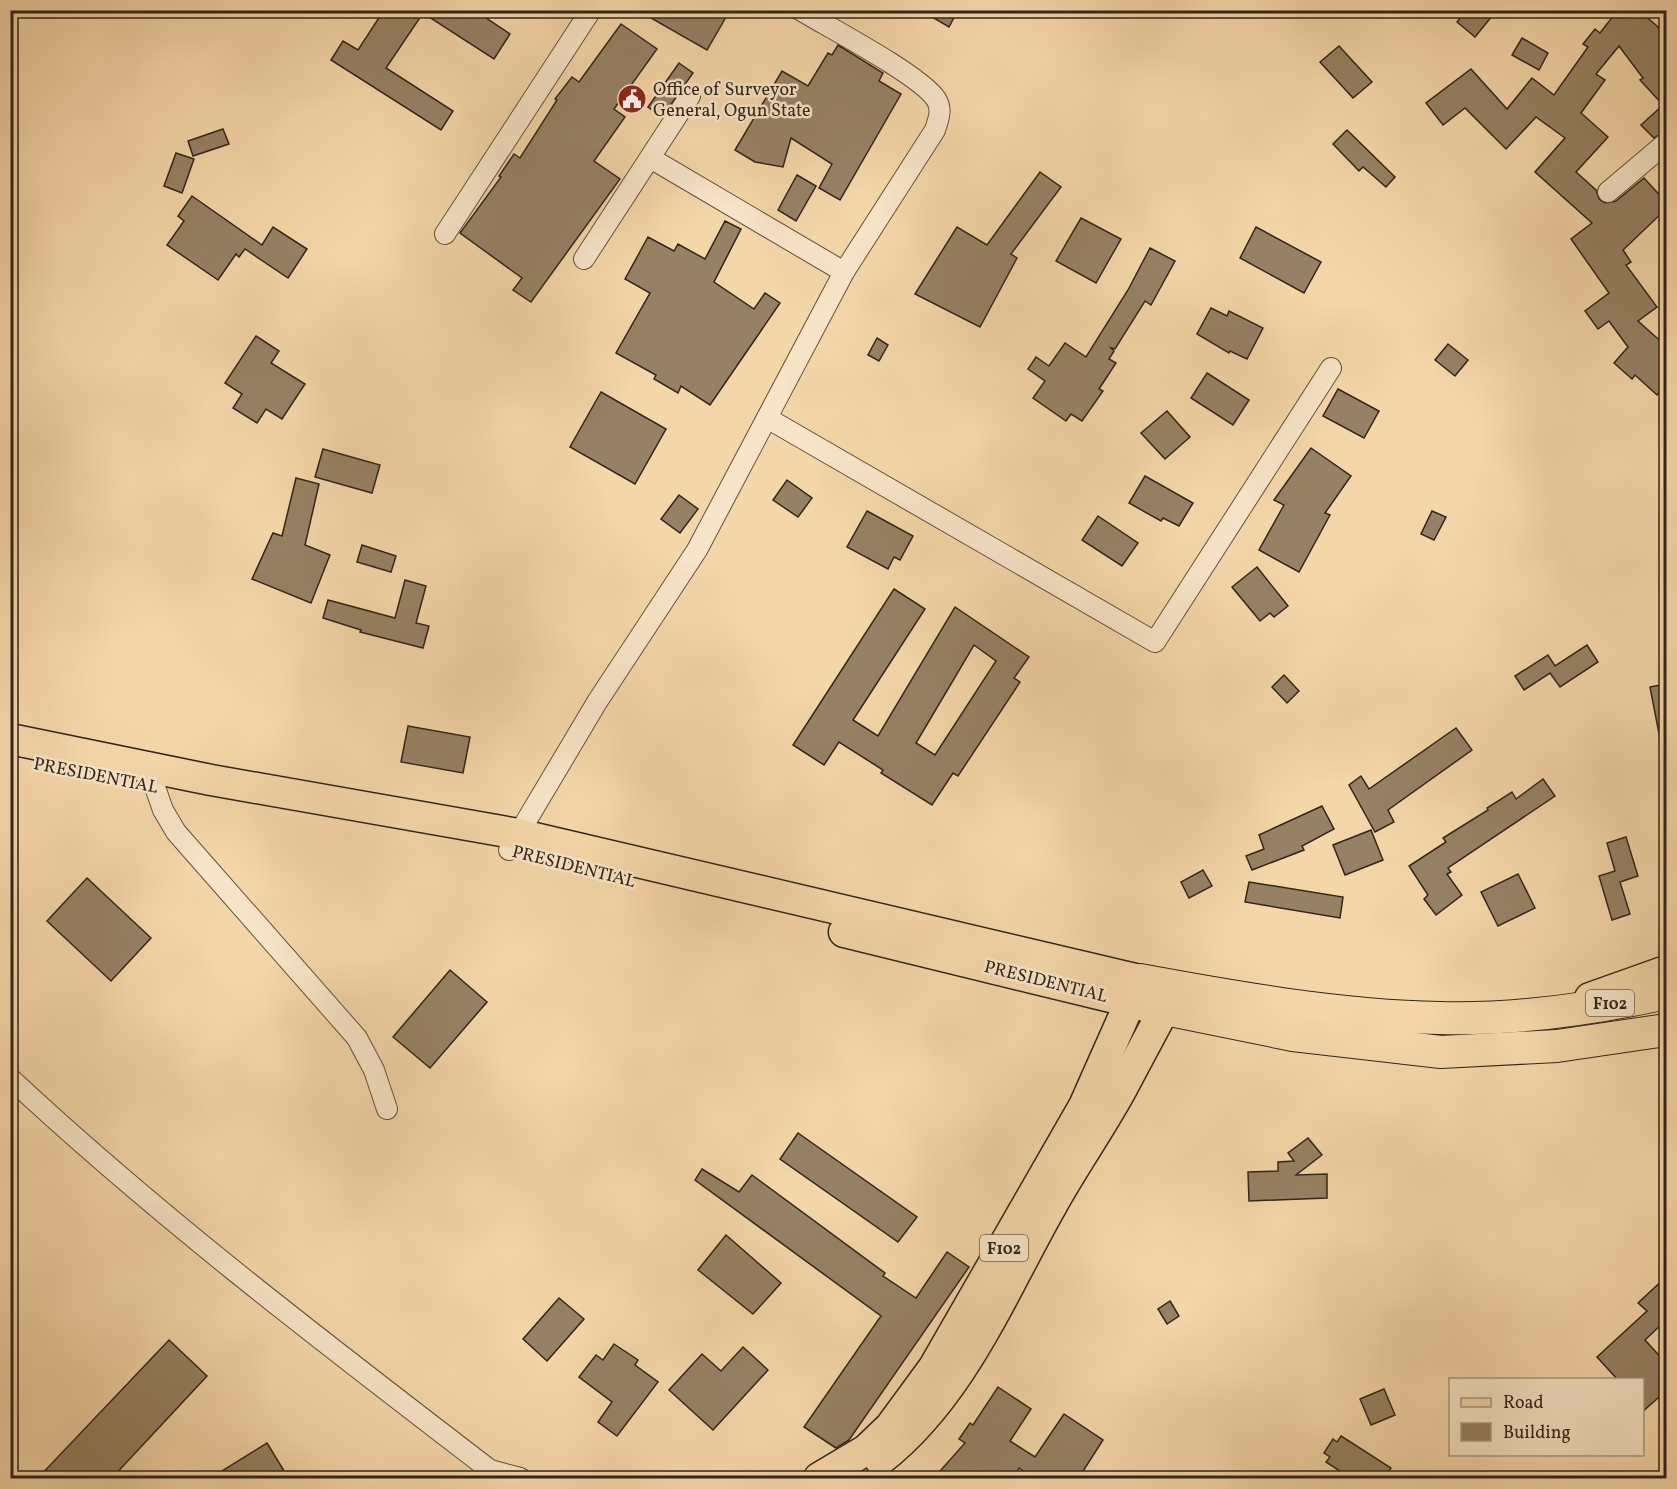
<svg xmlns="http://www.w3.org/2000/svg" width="1677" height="1489" font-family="Vollkorn,serif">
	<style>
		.building { fill: #978164; stroke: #312519; stroke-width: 1.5; fill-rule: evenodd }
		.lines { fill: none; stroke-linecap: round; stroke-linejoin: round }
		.minor-casing { stroke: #62513d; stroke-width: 22 }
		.primary-casing { stroke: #312519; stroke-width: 33 }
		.trunk-casing { stroke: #312519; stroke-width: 34 }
		.minor { stroke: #f8e4c7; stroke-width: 20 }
		.primary { stroke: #f5d6a9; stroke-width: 30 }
		.trunk { stroke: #f5d6a9; stroke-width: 32 }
		.labels { text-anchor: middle; stroke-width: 5; stroke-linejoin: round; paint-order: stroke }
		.shield { fill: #f8e4c7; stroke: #6d5e4d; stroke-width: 1.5 }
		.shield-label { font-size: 16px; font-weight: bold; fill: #312519 }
		.poi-label { font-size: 18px; fill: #312519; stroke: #f8e4c7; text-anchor: start }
		.street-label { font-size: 18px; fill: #312519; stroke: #f8e4c7 }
	</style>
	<rect width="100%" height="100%" fill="#f5d6a9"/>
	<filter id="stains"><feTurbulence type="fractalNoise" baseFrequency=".00333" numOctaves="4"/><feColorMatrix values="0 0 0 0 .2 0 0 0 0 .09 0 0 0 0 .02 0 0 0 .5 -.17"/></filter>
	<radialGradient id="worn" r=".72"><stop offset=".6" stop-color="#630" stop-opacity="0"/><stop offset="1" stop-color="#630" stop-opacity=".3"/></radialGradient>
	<g class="building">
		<path d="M 384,10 L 474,10 L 510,34 L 494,59 L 423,13 L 386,68 L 453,111 L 441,130 L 331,60 L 343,41 L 358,50 Z"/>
		<path d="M 637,10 L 730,10 L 707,50 Z"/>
		<path d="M 920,10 L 958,10 L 949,27 Z"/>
		<path d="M 1467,10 L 1497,10 L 1475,37 L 1457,22 Z"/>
		<path d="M 1618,10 L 1638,10 L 1657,26 L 1666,38 L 1666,131 L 1654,138 L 1641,125 L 1663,105 L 1640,80 L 1643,78 L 1619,46 L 1596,74 L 1605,80 L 1581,113 L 1608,137 L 1576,172 L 1596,190 L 1599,199 L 1605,203 L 1616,201 L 1644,178 L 1666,202 L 1666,209 L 1623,250 L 1631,262 L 1626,265 L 1657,307 L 1638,321 L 1666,346 L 1666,384 L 1657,395 L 1635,375 L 1632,379 L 1614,363 L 1628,347 L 1609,321 L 1598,329 L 1585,311 L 1609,293 L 1571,239 L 1592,223 L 1535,172 L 1565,138 L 1536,117 L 1506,149 L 1465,108 L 1443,125 L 1426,103 L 1471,69 L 1507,109 L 1532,78 L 1554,95 L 1588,47 L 1583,44 L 1595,29 L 1600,33 Z"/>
		<path d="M 621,24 L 657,49 L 614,109 L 625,117 L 594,161 L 620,179 L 531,302 L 513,290 L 522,278 L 460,233 L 501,177 L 499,176 L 514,154 L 520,158 L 557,100 L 555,99 L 572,77 L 579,82 Z"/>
		<path d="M 1522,38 L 1548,53 L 1539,70 L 1512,55 Z"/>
		<path d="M 838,45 L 883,73 L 879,81 L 901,94 L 840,200 L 819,188 L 832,164 L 791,138 L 783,167 L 755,162 L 735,150 L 782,71 L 808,86 L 828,53 L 832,55 Z"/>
		<path d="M 1339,46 L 1372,82 L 1353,98 L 1320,62 Z"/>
		<path d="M 679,63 L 693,73 L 662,117 L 648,107 Z"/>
		<path d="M 223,129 L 229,144 L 193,156 L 188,141 Z"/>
		<path d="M 1347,130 L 1395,177 L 1386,187 L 1363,167 L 1359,171 L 1333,144 Z"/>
		<path d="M 176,153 L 194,159 L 182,193 L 164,186 Z"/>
		<path d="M 1040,172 L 1061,187 L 1011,254 L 1017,258 L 980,327 L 915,294 L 957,227 L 987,245 Z"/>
		<path d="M 797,175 L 816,186 L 796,221 L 778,210 Z"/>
		<path d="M 192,196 L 262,245 L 273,227 L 307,249 L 288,278 L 245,249 L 239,257 L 236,254 L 218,280 L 167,245 L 184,221 L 178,216 Z"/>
		<path d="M 1081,218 L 1121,239 L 1096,283 L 1056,261 Z"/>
		<path d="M 725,221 L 741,229 L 714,282 L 754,309 L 765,293 L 780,303 L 710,405 L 681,386 L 678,393 L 654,379 L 656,375 L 616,353 L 650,293 L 625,279 L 648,237 L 674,251 L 678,244 L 705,259 Z"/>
		<path d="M 1256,227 L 1321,262 L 1304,293 L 1240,258 Z"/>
		<path d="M 1150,248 L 1175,261 L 1151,305 L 1145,301 L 1115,349 L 1111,348 L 1114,351 L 1109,359 L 1116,363 L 1099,389 L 1103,391 L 1082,421 L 1071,414 L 1066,421 L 1033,398 L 1045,381 L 1028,369 L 1036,357 L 1049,366 L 1065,343 L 1086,357 L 1128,290 Z"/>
		<path d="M 1211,308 L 1227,316 L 1229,311 L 1263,328 L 1247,359 L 1230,351 L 1229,353 L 1197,334 Z"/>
		<path d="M 256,336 L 279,351 L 271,363 L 305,384 L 282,419 L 266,409 L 257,423 L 233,408 L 242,394 L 225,383 Z"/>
		<path d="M 877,338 L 888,345 L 879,361 L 868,355 Z"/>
		<path d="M 1448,344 L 1468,360 L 1455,376 L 1435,360 Z"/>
		<path d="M 1207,373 L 1249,400 L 1233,425 L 1191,398 Z"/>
		<path d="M 1338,389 L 1379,411 L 1364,438 L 1323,416 Z"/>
		<path d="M 601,392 L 666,429 L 635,484 L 570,447 Z"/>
		<path d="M 1167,411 L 1190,437 L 1165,459 L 1141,433 Z"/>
		<path d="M 1311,448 L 1351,476 L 1325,513 L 1330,515 L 1299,572 L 1259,550 L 1284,505 L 1274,500 Z"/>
		<path d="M 323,449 L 380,465 L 372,493 L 315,477 Z"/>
		<path d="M 1145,476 L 1193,503 L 1179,526 L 1163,518 L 1161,521 L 1129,503 Z"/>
		<path d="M 296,478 L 319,484 L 305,545 L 330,555 L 311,603 L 252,579 L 273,533 L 282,536 Z"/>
		<path d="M 787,480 L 812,498 L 798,517 L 773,500 Z"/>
		<path d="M 679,495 L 698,509 L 680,533 L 661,519 Z"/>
		<path d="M 867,511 L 913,536 L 900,560 L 894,557 L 888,569 L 847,547 Z"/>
		<path d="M 1432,511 L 1446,517 L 1434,540 L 1421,534 Z"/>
		<path d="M 1098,516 L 1138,543 L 1122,566 L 1082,540 Z"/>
		<path d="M 362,545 L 396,556 L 391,572 L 357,562 Z"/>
		<path d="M 1257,567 L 1288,606 L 1274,617 L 1270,613 L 1260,621 L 1232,587 Z"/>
		<path d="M 405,580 L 426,586 L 416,623 L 429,626 L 423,648 L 360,632 L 361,630 L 323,618 L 328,600 L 395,618 Z"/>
		<path d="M 894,589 L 925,609 L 853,720 L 878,736 L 955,607 L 1029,657 L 1014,678 L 1020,682 L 958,776 L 953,773 L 932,805 L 881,773 L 883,770 L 839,742 L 824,765 L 793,745 ZM 974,645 L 996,661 L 935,755 L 916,743 Z"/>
		<path d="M 1587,645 L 1598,662 L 1560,687 L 1550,673 L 1524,690 L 1515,676 L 1548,655 L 1555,666 Z"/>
		<path d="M 1284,675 L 1299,691 L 1287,703 L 1272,687 Z"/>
		<path d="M 1666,684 L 1666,738 L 1660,739 L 1650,687 Z"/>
		<path d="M 408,726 L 470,737 L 463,773 L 401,762 Z"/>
		<path d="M 1456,728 L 1472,750 L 1388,810 L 1394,822 L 1375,832 L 1349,785 L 1361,776 L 1369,789 Z"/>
		<path d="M 1543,779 L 1555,796 L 1448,868 L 1451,872 L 1447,874 L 1462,895 L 1436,915 L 1424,899 L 1428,895 L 1409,866 L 1446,842 L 1443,838 L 1488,810 L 1487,808 L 1512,792 L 1516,799 Z"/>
		<path d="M 1322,806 L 1334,829 L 1302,846 L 1304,850 L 1252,870 L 1246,856 L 1264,849 L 1259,835 Z"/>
		<path d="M 1371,830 L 1383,860 L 1345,875 L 1333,845 Z"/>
		<path d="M 1626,837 L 1638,876 L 1620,882 L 1630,914 L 1612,920 L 1599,876 L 1615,871 L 1607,843 Z"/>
		<path d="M 1203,870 L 1212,886 L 1189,898 L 1181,882 Z"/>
		<path d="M 1518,874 L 1535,908 L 1498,926 L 1481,892 Z"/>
		<path d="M 87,878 L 151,938 L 111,981 L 47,921 Z"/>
		<path d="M 1249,882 L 1343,897 L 1340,918 L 1245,902 Z"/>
		<path d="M 450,970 L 487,1002 L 430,1068 L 393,1037 Z"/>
		<path d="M 798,1133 L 917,1217 L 898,1242 L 780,1159 Z"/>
		<path d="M 1308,1138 L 1322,1155 L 1296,1175 L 1327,1174 L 1327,1198 L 1249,1201 L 1248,1172 L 1278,1171 L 1278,1162 L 1294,1161 L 1288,1153 Z"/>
		<path d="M 702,1169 L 739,1192 L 752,1175 L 885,1273 L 883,1276 L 916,1298 L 947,1252 L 969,1267 L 849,1440 L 836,1448 L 804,1427 L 881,1316 L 695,1180 Z"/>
		<path d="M 726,1235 L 781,1283 L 753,1314 L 698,1270 Z"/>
		<path d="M 1666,1277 L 1666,1320 L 1645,1340 L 1666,1363 L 1666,1391 L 1642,1412 L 1642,1380 L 1618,1380 L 1597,1357 L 1647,1311 L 1638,1303 Z"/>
		<path d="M 559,1298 L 584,1319 L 547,1361 L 523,1339 Z"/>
		<path d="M 1170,1301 L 1179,1316 L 1167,1324 L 1158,1309 Z"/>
		<path d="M 169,1340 L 207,1376 L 111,1479 L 37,1479 Z"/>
		<path d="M 614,1344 L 638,1360 L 635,1365 L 658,1382 L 617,1436 L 598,1422 L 612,1402 L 579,1377 L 596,1355 L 603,1360 Z"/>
		<path d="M 743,1347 L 768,1370 L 713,1430 L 669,1390 L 702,1354 L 721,1371 Z"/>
		<path d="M 998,1387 L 1031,1409 L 1010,1441 L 1035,1457 L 1064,1414 L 1103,1440 L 1078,1479 L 1035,1479 L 1019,1468 L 1013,1479 L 933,1479 L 965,1443 L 959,1439 L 970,1423 L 973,1425 Z"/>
		<path d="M 1384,1389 L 1395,1415 L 1371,1425 L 1360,1399 Z"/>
		<path d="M 1341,1436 L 1391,1468 L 1384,1479 L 1352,1479 L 1326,1462 L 1330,1457 L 1324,1453 L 1333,1439 L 1337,1442 Z"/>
		<path d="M 267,1443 L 289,1479 L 209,1479 Z"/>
	</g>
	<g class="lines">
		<g class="minor-casing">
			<g id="minor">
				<path d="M 652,159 L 844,272"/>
				<path d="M 1608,192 L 1666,143"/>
				<path d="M 445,234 L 591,10"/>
				<path d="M 584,259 L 690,96"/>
				<path d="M 767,418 L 1155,642 L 1331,368"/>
				<path d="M 155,787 L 163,810 L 176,832 L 357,1038 L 374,1070 L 387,1109"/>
				<path d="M 509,850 L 597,702 L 697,550 L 844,272 L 935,130 C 938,120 943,110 936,99 C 920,75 830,28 800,10"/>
				<path d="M 10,1078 C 161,1219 326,1344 490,1470 L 497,1478"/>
				<path d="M 490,1470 L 520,1478"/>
			</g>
		</g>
		<g class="primary-casing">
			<g id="primary">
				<path d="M 10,739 L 211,780 L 518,834 L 1140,980 L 1084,1106 L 934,1367 L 890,1427 L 866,1450 L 819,1478"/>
				<path d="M 844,932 L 1131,1002"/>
				<path d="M 1590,998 L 1666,971"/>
				<path d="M 880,1460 C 962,1396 1002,1293 1052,1205 C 1073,1167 1099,1130 1120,1092 C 1139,1057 1157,1022 1176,987"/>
			</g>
		</g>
		<g class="trunk-casing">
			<g id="trunk">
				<path d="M 1140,980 C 1237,998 1341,1016 1440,1018 C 1515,1020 1593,1009 1666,993"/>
				<path d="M 1131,1002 L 1293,1035 L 1441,1052 L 1557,1046 L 1666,1030"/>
			</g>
		</g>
		<use href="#minor" class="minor"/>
		<use href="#primary" class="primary"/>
		<use href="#trunk" class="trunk"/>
	</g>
	<defs>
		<g id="civic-disc" transform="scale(1.5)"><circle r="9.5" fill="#8f2418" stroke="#f8e4c7"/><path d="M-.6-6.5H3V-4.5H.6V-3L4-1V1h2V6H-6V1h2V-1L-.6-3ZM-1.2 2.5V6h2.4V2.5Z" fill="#fff"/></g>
	</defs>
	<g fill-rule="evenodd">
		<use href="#civic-disc" x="632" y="99"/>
	</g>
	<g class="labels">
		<g class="shield">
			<rect x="1586" y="990" width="48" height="26" rx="4.5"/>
			<rect x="980" y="1235" width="48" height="26" rx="4.5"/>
		</g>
		<g class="shield-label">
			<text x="1610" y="1009">F102</text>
			<text x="1004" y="1254">F102</text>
		</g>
		<g class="poi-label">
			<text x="653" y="95">Office of Surveyor<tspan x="653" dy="21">General, Ogun State</tspan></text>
		</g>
		<g class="street-label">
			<text transform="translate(96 775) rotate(11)" y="6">PRESIDENTIAL</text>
			<text transform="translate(574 866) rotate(14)" y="6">PRESIDENTIAL</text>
			<text transform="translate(1046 981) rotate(14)" y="6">PRESIDENTIAL</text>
		</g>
	</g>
	<rect width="1677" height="1489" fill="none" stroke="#f5d6a9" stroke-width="36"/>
	<rect x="12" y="12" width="1653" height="1465" fill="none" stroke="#312519" stroke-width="3"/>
	<rect x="18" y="18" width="1641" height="1453" fill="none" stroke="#312519" stroke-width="1.5"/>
	<rect x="1449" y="1378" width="195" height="78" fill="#f8e4c7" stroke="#a89881" stroke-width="1.5"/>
	<rect x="1461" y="1398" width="30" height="9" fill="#f5d6a9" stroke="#a89881" stroke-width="1.5"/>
	<text x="1503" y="1408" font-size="18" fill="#312519">Road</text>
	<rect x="1461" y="1423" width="30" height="18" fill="#978164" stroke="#a89881" stroke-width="1.5"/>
	<text x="1503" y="1438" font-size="18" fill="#312519">Building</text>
	<rect width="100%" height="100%" filter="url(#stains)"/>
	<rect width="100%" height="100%" fill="url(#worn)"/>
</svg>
